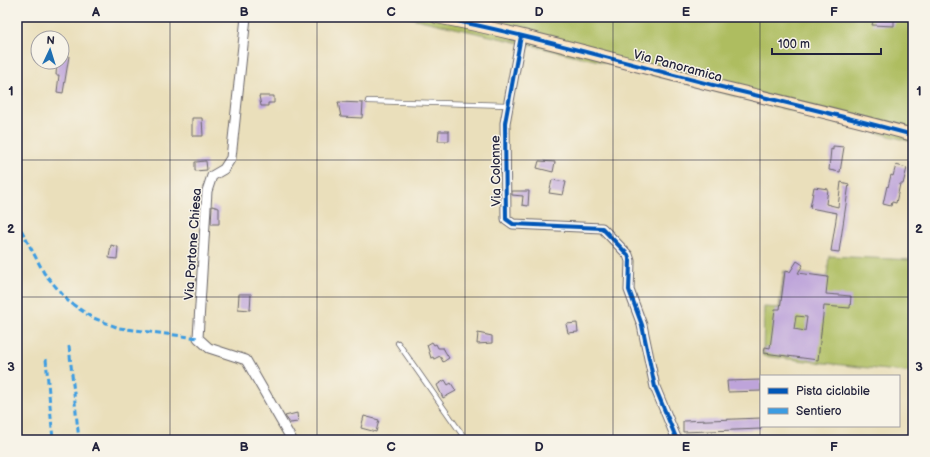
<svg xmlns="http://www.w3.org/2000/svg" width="930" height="457" font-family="'Balsamiq Sans',sans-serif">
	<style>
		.green { fill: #aebd60; stroke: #68704e }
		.building { fill: #bea4da; fill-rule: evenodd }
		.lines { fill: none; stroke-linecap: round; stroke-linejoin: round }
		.lane-casing { stroke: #686468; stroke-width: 6 }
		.street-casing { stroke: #686468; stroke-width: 11 }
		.secondary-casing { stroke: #686468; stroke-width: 14 }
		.lane { stroke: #fff; stroke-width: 4.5 }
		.street { stroke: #fff; stroke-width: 9 }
		.secondary { stroke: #fce5c4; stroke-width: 12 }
		.quiet { stroke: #3c9ce2; stroke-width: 3; stroke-dasharray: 6 3; stroke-linecap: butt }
		.cycleway-casing { stroke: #f7f3e8; stroke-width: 6 }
		.cycleway { stroke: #0057b8; stroke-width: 4 }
		.grid { fill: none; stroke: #22223b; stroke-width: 1; stroke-opacity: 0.55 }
		.labels { text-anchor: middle; stroke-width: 3; stroke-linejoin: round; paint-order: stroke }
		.street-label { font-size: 13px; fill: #22223b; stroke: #f7f3e8 }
		.neatline { fill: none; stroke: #22223b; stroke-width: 1.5 }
		.grid-label { font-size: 13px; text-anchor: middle; font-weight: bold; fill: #22223b }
	</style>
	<rect width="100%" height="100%" fill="#f7f3e8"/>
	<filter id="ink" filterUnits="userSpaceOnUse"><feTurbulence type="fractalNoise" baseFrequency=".025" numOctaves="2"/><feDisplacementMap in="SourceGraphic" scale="8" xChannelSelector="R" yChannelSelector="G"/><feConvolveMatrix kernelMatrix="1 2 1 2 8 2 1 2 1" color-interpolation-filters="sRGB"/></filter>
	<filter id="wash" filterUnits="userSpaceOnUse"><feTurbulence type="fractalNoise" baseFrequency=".012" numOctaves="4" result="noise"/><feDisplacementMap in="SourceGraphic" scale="16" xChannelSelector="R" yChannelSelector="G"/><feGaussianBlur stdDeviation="0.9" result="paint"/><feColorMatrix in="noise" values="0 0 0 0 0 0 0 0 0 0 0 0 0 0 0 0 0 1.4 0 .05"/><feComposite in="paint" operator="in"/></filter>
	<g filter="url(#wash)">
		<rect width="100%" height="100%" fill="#eadfbb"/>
		<g class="green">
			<path d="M 407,17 L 913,17 L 913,142 L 599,61 Z"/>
			<path d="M 829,256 L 913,260 L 913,373 L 763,356 L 764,307 L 779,308 L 784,271 L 827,277 Z"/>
		</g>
		<g id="blocks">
			<g class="building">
				<path d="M 874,17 L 894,17 L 894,26 L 872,25 Z"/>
				<path d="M 62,55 L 69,56 L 63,93 L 57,92 L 59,75 L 56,75 L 57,62 L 62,62 Z"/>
				<path d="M 259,96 L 274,96 L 274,103 L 268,103 L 268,106 L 261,106 Z"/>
				<path d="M 338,102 L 363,103 L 362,118 L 341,117 Z"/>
				<path d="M 192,118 L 202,118 L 203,136 L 192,136 Z"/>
				<path d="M 439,131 L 449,131 L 449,141 L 438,141 Z"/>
				<path d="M 833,146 L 844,147 L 840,172 L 829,170 L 831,149 L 833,150 Z"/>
				<path d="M 206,161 L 207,170 L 195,171 L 195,162 Z"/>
				<path d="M 539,161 L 555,162 L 553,172 L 537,168 Z"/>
				<path d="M 896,165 L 907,168 L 903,184 L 900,184 L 896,203 L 892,202 L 891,206 L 883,204 L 887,186 L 888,187 L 891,175 L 893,176 Z"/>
				<path d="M 552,180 L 566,182 L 563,195 L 549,193 Z"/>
				<path d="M 841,182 L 849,184 L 839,252 L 831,251 L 837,213 L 810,208 L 814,187 L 828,189 L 826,204 L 838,207 Z"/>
				<path d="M 512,191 L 529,191 L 528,206 L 522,205 L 523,196 L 512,195 Z"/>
				<path d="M 212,206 L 219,208 L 219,224 L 211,224 Z"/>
				<path d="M 111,245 L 118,247 L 117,259 L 109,258 Z"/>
				<path d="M 797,261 L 803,265 L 798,273 L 828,277 L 826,294 L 851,296 L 850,308 L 824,306 L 818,360 L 764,353 L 765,347 L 770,348 L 775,309 L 780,309 L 785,271 L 790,272 ZM 796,316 L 807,317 L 805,331 L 794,329 Z"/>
				<path d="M 239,294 L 251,294 L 250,310 L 238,309 Z"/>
				<path d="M 577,323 L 578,332 L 568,333 L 566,324 Z"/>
				<path d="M 478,333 L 492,336 L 492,343 L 477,344 Z"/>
				<path d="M 432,342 L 434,345 L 436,344 L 438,348 L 443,348 L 449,358 L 443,362 L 440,356 L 434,359 L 433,357 L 431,358 L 427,345 Z"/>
				<path d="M 445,380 L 448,385 L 451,383 L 456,391 L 443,398 L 437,385 Z"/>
				<path d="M 761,380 L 761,391 L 728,392 L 727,381 Z"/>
				<path d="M 297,413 L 298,422 L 290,423 L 285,416 Z"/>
				<path d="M 364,416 L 379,420 L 376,432 L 361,428 Z"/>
				<path d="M 761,418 L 761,429 L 683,432 L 683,421 Z"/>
			</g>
		</g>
	</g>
	<g filter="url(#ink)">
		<use href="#blocks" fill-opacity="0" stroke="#686468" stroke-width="1"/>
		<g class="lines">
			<g class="lane-casing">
				<g id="lane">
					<path d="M 368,101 L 508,105"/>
					<path d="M 398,343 L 466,440"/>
				</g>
			</g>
			<g class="street-casing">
				<g id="street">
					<path d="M 246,17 L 231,158 L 224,169 L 212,176 L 207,191 L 198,338 L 209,348 L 246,360 L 292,440"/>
					<path d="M 521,36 L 505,123 L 506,219 L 513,224 L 602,228 L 628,255 L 630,261 L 629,290 L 642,325 L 655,387 L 677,440"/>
				</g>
			</g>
			<g class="secondary-casing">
				<path id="secondary" d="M 437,17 C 530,35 621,62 713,85 C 780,101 847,117 913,135"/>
			</g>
			<use href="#lane" class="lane"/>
			<use href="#street" class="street"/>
			<use href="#secondary" class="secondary"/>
			<g class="quiet">
				<path d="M 17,222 L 44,273 L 68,301 L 91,317 L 119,328 L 198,338"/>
				<path d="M 69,346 L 79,440"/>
				<path d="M 46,359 L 53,440"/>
			</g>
			<g class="cycleway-casing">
				<g id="cycleway">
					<path d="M 437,17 C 530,35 621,62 713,85 C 780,101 847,117 913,135"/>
					<path d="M 521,36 L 505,123 L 506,219 L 513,224 L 602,228 L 628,255 L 630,261 L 629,290 L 642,325 L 655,387 L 677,440"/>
				</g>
			</g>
			<use href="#cycleway" class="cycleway"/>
		</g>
	</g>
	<path class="grid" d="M 170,17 L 170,440M 317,17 L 317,440M 465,17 L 465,440M 613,17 L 613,440M 760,17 L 760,440M 17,160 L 913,160M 17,297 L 913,297"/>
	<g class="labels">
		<g class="street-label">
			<text transform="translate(678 65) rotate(15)" y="5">Via Panoramica</text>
			<text transform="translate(495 171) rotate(-91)" y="5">Via Colonne</text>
			<text transform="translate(192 244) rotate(-86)" y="5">Via Portone Chiesa</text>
		</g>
	</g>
	<rect width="930" height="457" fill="none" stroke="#f7f3e8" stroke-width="44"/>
	<rect x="760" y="375" width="140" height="52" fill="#f7f3e8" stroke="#a29fa3"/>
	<rect x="768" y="388" width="20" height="6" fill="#0057b8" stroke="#a29fa3"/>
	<text x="796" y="395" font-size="12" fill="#22223b">Pista ciclabile</text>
	<rect x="768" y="408" width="20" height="6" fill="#3c9ce2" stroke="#a29fa3"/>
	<text x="796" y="415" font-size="12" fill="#22223b">Sentiero</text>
	<g transform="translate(50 50) rotate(4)"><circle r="19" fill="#f7f3e8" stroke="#a29fa3"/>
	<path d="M0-3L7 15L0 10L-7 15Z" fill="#1f6fb2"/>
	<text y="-6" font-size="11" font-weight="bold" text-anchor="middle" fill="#22223b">N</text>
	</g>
	<path d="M772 48v6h109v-6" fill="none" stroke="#22223b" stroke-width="2"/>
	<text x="778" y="48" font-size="12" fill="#22223b" stroke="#f7f3e8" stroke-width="3" paint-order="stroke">100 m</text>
	<rect x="22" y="22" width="886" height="413" class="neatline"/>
	<g class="grid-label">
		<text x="96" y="16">A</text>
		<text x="244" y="16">B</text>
		<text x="391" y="16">C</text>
		<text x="539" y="16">D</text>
		<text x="686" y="16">E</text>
		<text x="834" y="16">F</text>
		<text x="11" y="95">1</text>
		<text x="919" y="95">1</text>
		<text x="11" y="233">2</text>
		<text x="919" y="233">2</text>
		<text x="11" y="371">3</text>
		<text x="919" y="371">3</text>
		<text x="96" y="451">A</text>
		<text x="244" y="451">B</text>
		<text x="391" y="451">C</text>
		<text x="539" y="451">D</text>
		<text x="686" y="451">E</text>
		<text x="834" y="451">F</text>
	</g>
</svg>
